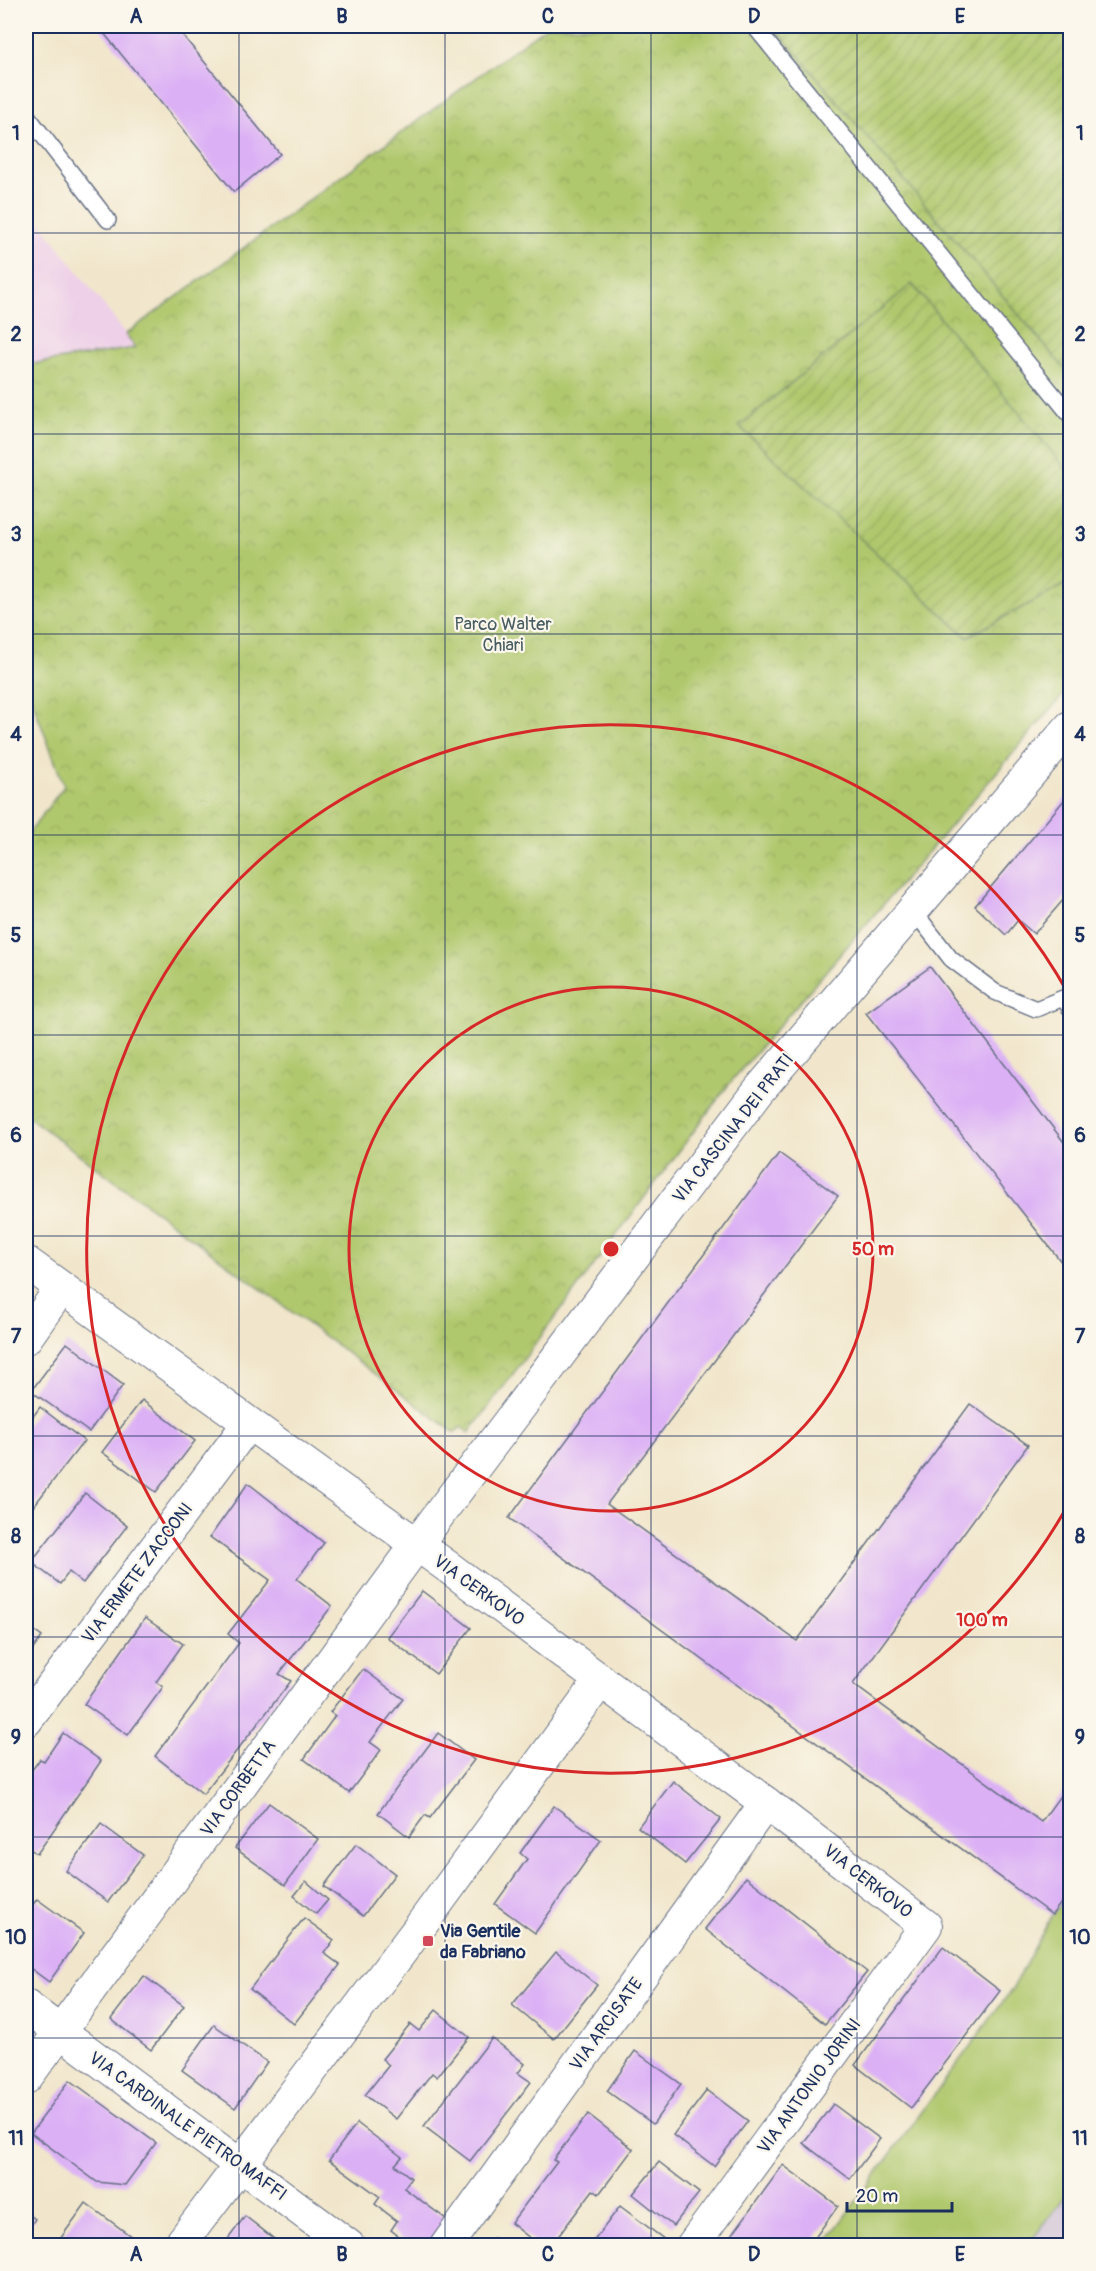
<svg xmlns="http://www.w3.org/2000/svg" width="1096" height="2271" font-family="Pangolin,sans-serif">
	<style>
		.built { fill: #eed0e8 }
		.railway { fill: #ccbed4 }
		.grass { fill: #b0c86d; stroke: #667c66; stroke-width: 1.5 }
		.park { fill: url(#park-crowns); stroke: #667c66; stroke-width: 1.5 }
		.garden { fill: url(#garden-furrows); stroke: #667c66; stroke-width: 1.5 }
		.building { fill: #dbb0f5 }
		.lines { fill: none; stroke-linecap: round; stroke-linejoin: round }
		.service-casing { stroke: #666f84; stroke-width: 18 }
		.minor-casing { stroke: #666f84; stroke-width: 34 }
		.service { stroke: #fff; stroke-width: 15 }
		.minor { stroke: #fff; stroke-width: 32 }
		.rail-casing { stroke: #1b2f5e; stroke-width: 7 }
		.rail { stroke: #fbf7ec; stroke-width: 4.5; stroke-dasharray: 14; stroke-linecap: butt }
		.grid { fill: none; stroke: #1b2f5e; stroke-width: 1.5; stroke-opacity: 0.55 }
		.ring { fill: none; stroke: #d62828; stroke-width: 3 }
		.poi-dot { fill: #d1495b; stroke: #fbf7ec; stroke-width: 2 }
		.labels { text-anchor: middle; stroke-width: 4.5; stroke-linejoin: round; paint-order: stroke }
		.park-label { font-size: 18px; fill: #485d62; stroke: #fbf7ec }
		.street-label { font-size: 18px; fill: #1b2f5e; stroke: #fbf7ec }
		.poi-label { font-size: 18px; font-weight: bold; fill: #1b2f5e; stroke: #fbf7ec; text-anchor: start }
		.centre { fill: #d62828; stroke: #fbf7ec; stroke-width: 3 }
		.ring-label { font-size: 18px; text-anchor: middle; font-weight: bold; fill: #d62828; stroke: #fbf7ec; stroke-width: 4.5; stroke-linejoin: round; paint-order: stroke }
		.neatline { fill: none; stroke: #1b2f5e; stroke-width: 2 }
		.grid-label { font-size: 20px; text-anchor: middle; font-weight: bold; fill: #1b2f5e }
	</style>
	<defs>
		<pattern id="park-crowns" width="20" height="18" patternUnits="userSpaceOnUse" patternTransform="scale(1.5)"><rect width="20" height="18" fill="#b0c86d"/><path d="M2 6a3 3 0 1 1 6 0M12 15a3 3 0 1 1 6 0" fill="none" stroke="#97ac61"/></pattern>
		<pattern id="garden-furrows" width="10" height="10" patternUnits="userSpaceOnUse" patternTransform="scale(1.5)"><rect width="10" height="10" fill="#b0c86d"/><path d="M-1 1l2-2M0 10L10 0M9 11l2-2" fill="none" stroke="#97ac61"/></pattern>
	</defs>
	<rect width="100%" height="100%" fill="#fbf7ec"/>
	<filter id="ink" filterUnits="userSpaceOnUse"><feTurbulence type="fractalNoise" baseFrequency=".0167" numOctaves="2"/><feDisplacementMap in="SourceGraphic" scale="12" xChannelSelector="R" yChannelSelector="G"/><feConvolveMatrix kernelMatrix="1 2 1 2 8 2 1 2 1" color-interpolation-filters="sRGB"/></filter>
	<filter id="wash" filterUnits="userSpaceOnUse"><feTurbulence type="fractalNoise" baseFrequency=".008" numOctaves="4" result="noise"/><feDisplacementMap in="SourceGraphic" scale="24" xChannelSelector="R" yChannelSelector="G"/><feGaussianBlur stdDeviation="1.35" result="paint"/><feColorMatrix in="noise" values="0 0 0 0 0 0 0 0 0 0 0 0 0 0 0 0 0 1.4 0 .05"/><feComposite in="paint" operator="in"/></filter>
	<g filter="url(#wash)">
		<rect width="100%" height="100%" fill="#f1e6cb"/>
		<path class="built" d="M 26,204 L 126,334 L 135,348 L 26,365 Z"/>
		<path class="railway" d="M 1070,2190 L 1070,2245 L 1028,2245 Z"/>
		<path class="grass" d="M 1070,1891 L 1070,2190 L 1028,2245 L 823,2246 L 1013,1988 L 1052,1915 Z"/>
		<path class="park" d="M 547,26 L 1070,26 L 1070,687 L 729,1084 L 469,1433 L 461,1427 L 455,1433 L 26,1115 L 26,837 L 64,786 L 26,684 L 26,365 L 135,348 L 126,334 Z"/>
		<g class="garden">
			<path d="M 773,26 L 1070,26 L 1070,375 Z"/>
			<path d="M 912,284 L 1070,474 L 1070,582 L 967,637 L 739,426 Z"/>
		</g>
		<g id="blocks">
			<g class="building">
				<path d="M 98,26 L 175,26 L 280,154 L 234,192 Z"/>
				<path d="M 1070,793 L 1070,892 L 1034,934 L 1018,920 L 1006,935 L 975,906 Z"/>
				<path d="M 930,967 L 1070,1150 L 1070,1273 L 866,1013 Z"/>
				<path d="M 779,1153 L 838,1196 L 607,1504 L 797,1641 L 970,1404 L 1028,1445 L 853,1684 L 1041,1822 L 1070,1782 L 1070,1891 L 1052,1915 L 509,1518 Z"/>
				<path d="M 67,1343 L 123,1385 L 89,1432 L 31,1391 Z"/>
				<path d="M 142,1400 L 195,1441 L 156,1492 L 102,1452 Z"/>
				<path d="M 40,1407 L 84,1441 L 26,1516 L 26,1426 Z"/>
				<path d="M 248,1483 L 324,1543 L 297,1579 L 332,1606 L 279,1674 L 291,1681 L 203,1794 L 155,1756 L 239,1643 L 228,1634 L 270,1580 L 210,1537 Z"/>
				<path d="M 85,1493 L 127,1526 L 83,1583 L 69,1572 L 60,1584 L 31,1562 Z"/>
				<path d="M 422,1591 L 471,1628 L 436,1674 L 387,1637 Z"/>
				<path d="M 145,1618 L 183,1644 L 156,1682 L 163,1687 L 128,1735 L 84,1704 Z"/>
				<path d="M 26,1625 L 42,1637 L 26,1659 Z"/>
				<path d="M 363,1669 L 403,1699 L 370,1742 L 381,1750 L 349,1793 L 304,1759 L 335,1716 L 330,1712 Z"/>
				<path d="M 63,1733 L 101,1761 L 37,1854 L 26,1846 L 26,1778 L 40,1759 L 44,1761 Z"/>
				<path d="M 438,1733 L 474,1760 L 430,1818 L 425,1815 L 409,1837 L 378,1813 Z"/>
				<path d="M 673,1781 L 721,1819 L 685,1864 L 638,1827 Z"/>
				<path d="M 269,1803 L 318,1839 L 285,1885 L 235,1848 Z"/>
				<path d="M 554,1806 L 601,1840 L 535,1933 L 495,1904 L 527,1859 L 520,1853 Z"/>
				<path d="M 101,1824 L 143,1855 L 108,1902 L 66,1871 Z"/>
				<path d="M 356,1844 L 395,1874 L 363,1916 L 324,1886 Z"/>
				<path d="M 746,1877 L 867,1972 L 825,2024 L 705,1929 Z"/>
				<path d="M 306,1881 L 328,1900 L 316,1914 L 294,1896 Z"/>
				<path d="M 37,1899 L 84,1933 L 49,1982 L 26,1965 L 26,1914 Z"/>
				<path d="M 304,1918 L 334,1940 L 324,1953 L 340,1965 L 294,2024 L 250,1989 Z"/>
				<path d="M 943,1947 L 1000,1991 L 911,2108 L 855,2065 Z"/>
				<path d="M 556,1952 L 597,1985 L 554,2039 L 512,2005 Z"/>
				<path d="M 144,1976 L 184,2006 L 151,2050 L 111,2019 Z"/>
				<path d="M 436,2010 L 469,2037 L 437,2077 L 432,2073 L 396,2119 L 365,2095 L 389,2065 L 382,2059 L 410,2024 L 419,2031 Z"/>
				<path d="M 214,2025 L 267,2062 L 235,2108 L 182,2070 Z"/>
				<path d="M 492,2038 L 525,2064 L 518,2073 L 531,2082 L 470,2161 L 424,2126 Z"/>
				<path d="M 635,2051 L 681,2084 L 653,2124 L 607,2091 Z"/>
				<path d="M 70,2080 L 156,2143 L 125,2185 L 97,2182 L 31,2133 Z"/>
				<path d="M 707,2090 L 748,2121 L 714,2166 L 673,2135 Z"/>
				<path d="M 833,2104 L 880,2139 L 850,2179 L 803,2143 Z"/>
				<path d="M 588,2114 L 633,2149 L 599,2194 L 593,2190 L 551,2246 L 540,2246 L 511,2223 L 557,2162 L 553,2160 Z"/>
				<path d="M 357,2123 L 402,2157 L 395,2165 L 411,2178 L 404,2188 L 446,2219 L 426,2246 L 411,2246 L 391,2230 L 397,2221 L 375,2204 L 380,2197 L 329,2160 Z"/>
				<path d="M 659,2162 L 699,2193 L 673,2226 L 633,2194 Z"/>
				<path d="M 783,2165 L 838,2206 L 809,2246 L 730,2246 L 726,2243 Z"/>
				<path d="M 86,2203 L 136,2240 L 132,2246 L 55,2246 Z"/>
				<path d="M 620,2206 L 665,2240 L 661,2246 L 590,2246 Z"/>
				<path d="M 26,2212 L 35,2219 L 26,2232 Z"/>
				<path d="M 245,2216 L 283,2246 L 223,2246 Z"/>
				<path d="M 494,2238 L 502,2246 L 488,2246 Z"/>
			</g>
		</g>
	</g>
	<g filter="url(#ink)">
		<use href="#blocks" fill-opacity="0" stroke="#666f84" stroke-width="1.5"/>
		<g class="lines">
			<g class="service-casing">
				<g id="service">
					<path d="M 754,26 L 1070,415"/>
					<path d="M 26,114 L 108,220"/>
					<path d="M 913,910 L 951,959 L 995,992 L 1036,1009 L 1063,998 L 1070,1008"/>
				</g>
			</g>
			<g class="minor-casing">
				<g id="minor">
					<path d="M 26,1262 L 448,1567 L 766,1803 L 926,1926 L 692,2246"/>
					<path d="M 26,1338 L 61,1288"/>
					<path d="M 26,1721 L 248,1424"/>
					<path d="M 26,2006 L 349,2246"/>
					<path d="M 26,2078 L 443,1509 L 759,1090 L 1070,727"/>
					<path d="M 179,2246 L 419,1928 L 601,1680"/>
					<path d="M 446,2246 L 766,1803"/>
				</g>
			</g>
			<use href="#service" class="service"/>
			<use href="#minor" class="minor"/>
			<g class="rail-casing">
				<path id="rail" d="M 1062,2246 L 1070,2235"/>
			</g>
			<use href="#rail" class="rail"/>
		</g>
	</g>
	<path class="grid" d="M 239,26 L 239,2246M 445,26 L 445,2246M 651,26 L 651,2246M 857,26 L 857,2246M 26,233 L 1070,233M 26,434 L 1070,434M 26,634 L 1070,634M 26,835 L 1070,835M 26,1035 L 1070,1035M 26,1236 L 1070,1236M 26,1436 L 1070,1436M 26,1637 L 1070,1637M 26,1837 L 1070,1837M 26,2038 L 1070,2038"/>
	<g class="ring">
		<circle cx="611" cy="1249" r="262"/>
		<path d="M1069 1503A524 524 0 1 1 1069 995"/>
	</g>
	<rect class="poi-dot" x="422" y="1935" width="12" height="12" rx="3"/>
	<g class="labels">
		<g class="park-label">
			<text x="503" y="630">Parco Walter<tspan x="503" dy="21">Chiari</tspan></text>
		</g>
		<g class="street-label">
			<text transform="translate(733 1128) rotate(-52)" y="6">VIA CASCINA DEI PRATI</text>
			<text transform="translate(137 1573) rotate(-53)" y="6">VIA ERMETE ZACCONI</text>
			<text transform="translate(479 1590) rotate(36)" y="6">VIA CERKOVO</text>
			<text transform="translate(238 1788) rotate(-54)" y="6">VIA CORBETTA</text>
			<text transform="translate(868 1881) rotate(38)" y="6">VIA CERKOVO</text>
			<text transform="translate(606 2024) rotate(-54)" y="6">VIA ARCISATE</text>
			<text transform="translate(809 2086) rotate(-54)" y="6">VIA ANTONIO JORINI</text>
			<text transform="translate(188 2126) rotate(36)" y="6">VIA CARDINALE PIETRO MAFFI</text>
		</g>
		<g class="poi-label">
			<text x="440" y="1937">Via Gentile<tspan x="440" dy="21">da Fabriano</tspan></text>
		</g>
	</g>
	<circle cx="611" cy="1249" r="9" class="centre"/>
	<g class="ring-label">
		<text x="873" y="1255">50 m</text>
		<text x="982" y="1626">100 m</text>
	</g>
	<rect width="1096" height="2271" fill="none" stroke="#fbf7ec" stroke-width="66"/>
	<path d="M847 2202v9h105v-9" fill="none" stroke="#1b2f5e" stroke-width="3"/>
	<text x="856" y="2202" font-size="18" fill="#1b2f5e" stroke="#fbf7ec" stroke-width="4.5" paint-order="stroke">20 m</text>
	<rect x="33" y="33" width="1030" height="2205" class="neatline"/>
	<g class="grid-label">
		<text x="136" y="23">A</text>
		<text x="342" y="23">B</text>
		<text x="548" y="23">C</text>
		<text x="754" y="23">D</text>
		<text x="960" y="23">E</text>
		<text x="16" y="140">1</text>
		<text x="1080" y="140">1</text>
		<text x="16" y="341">2</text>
		<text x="1080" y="341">2</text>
		<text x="16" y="541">3</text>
		<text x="1080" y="541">3</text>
		<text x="16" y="741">4</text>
		<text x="1080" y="741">4</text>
		<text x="16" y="942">5</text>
		<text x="1080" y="942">5</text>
		<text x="16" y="1142">6</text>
		<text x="1080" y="1142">6</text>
		<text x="16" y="1343">7</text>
		<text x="1080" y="1343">7</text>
		<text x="16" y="1543">8</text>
		<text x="1080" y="1543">8</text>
		<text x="16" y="1744">9</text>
		<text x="1080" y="1744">9</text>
		<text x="16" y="1944">10</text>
		<text x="1080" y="1944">10</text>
		<text x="16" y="2145">11</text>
		<text x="1080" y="2145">11</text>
		<text x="136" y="2261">A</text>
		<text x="342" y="2261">B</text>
		<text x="548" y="2261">C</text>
		<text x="754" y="2261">D</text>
		<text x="960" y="2261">E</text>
	</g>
</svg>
